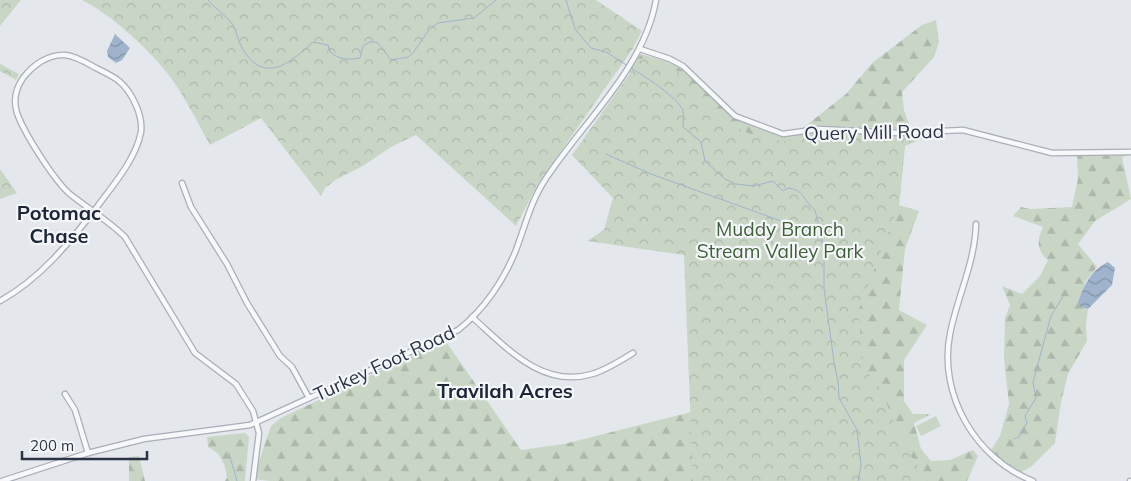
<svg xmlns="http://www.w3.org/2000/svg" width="1131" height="481" font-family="Mulish,sans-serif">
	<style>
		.forest { fill: url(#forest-firs) }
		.park { fill: url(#park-crowns) }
		.pitch { fill: #c9d6c5 }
		.water { fill: url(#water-waves) }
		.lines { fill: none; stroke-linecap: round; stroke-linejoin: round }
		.stream { stroke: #9fb4cc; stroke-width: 1 }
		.minor-casing { stroke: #a9aeb7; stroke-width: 7 }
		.minor { stroke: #f7f8fa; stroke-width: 4.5 }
		.labels { text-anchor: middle; stroke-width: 4.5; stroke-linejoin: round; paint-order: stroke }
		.street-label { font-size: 19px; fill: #2b3445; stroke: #f4f6f9 }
		.park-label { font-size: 19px; fill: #3f6138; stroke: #f4f6f9 }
		.neighbourhood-label { font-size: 20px; font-weight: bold; fill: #1d2536; stroke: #f4f6f9 }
	</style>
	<defs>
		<pattern id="forest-firs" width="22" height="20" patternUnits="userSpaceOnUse" patternTransform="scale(1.25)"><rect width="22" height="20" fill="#c9d6c5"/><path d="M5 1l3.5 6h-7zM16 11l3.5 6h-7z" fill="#adb8ab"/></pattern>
		<pattern id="park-crowns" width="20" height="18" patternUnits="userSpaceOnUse" patternTransform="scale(1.25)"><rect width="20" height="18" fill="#c9d6c5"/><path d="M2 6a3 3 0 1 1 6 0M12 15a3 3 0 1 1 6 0" fill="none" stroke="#adb8ab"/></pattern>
		<pattern id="water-waves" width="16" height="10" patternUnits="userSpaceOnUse" patternTransform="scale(1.25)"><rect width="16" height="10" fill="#9fb4cc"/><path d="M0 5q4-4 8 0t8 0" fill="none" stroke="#8293a7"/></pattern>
	</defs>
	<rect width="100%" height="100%" fill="#e4e7ec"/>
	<g class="forest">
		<path d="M 936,20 L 939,42 L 934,57 L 902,92 L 904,110 L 912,132 L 938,130 L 927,137 L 905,146 L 899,205 L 919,211 L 905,249 L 899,310 L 927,325 L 904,360 L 904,401 L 913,414 L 931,414 L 914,423 L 921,449 L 931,461 L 950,460 L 973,450 L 978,456 L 967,481 L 270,481 L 253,479 L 271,426 L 281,418 L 445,340 L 521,450 L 564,444 L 711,407 L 688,254 L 626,213 L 635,79 L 628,71 L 641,54 L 668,62 L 681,69 L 735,118 L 782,136 L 794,135 L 846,94 L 872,63 L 922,25 Z"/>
		<path d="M 1077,153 L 1131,154 L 1122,157 L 1131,199 L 1095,221 L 1078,244 L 1097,267 L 1085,282 L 1081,307 L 1088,309 L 1086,325 L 1087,341 L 1068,374 L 1061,402 L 1055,443 L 1032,466 L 1018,474 L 989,453 L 1000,436 L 1009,404 L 1004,359 L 1005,318 L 1010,305 L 1002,286 L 1022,294 L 1040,276 L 1048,260 C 1036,251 1037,239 1043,227 L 1013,216 L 1021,207 L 1030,209 L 1072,207 L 1078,179 Z"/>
		<path d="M 245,433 L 249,437 L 245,481 L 225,481 L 227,478 C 225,463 222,454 208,447 L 207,437 Z"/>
		<path d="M 139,456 L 145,481 L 129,481 L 129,457 Z"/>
	</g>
	<g class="park">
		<path d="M 0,0 L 21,0 L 0,26 Z"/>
		<path d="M 82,0 L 596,0 L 642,31 L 632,50 L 538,184 L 516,226 L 416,135 L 391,147 L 363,166 L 337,179 L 325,188 L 321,196 L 261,118 L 210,145 C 198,123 186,99 171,78 C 152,52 111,14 82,0 Z"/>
		<path d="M 644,59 L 677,71 L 728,121 L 743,131 L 761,138 L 785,141 L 825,137 L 927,137 L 905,145 L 899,205 L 859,309 L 862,366 L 880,388 L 905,447 L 928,481 L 693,481 L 684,255 L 587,241 L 604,230 L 613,198 L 572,155 L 638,62 Z"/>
		<path d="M 0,64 L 19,74 L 16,80 L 0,71 Z"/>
		<path d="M 0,169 L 17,193 L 0,199 Z"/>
	</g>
	<path class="pitch" d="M 936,416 L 941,426 L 921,436 L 916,426 Z"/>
	<g class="water">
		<path d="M 115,34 L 130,48 L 122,60 L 116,63 L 108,57 L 107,51 Z"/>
		<path d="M 1108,262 L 1115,268 L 1112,285 L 1088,309 L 1081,307 L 1078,302 C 1085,284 1090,271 1108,262 Z"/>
	</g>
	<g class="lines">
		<g class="stream">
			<path d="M 208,0 C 215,9 226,15 233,25 C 237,31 237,39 241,46 C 263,86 289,64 313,42 L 328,45 L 330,52 C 340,60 348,60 360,58 L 363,46 L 370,42 L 377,42 L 391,60 L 408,57 L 413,53 L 429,30 L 438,23 L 474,18 L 496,0"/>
			<path d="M 566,0 L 575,29 L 591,48 L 606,52 L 628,66"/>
			<path d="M 631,68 C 644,76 678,97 683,111 C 684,115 683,122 683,127 L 701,142 L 705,161 L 725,179 L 736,184 L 754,186 L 773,181 L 783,191 L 788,188 C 804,189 804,202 815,210 L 824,248 L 824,288 L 834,362 L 838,381 L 839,398 L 857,430 L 861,465 L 858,481"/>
			<path d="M 606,154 L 651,174 L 806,230 L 819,237"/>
			<path d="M 1014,439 L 1019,437 L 1027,423 L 1025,416 L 1036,398 L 1033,382 L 1051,316 L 1065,293"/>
			<path d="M 229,453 L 237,481"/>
		</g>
		<g class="minor-casing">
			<g id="minor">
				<path d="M 640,49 L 670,59 L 683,66 L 735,116 L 783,134 L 819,129 L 899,133 L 963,130 L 1052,153 L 1131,152"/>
				<path d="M 182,183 L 191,207 L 227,264 L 247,303 L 280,356 L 292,367 L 309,398"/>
				<path d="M 976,224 C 975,263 957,297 950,334 C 938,395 976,459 1033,481"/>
				<path d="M 0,301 C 40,279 70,242 97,207 C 113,185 136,159 141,132 C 143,115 132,92 119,81 C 113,76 104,72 96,68 C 87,63 76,56 65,55 C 48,54 33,65 23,78 C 16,88 13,100 17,113 C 24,133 55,182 71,195 C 89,209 109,221 125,237 L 195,353 L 236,384 L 253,411 L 259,433 L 253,481"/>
				<path d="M 472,317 C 506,347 542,389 592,374 C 606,370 620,361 633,353"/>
				<path d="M 65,394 L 75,410 L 88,453"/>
				<path d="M 2,481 L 88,453 L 144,439 L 250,425 L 458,330 C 484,310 504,280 516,250 C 525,226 531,201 545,180 C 582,123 644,69 656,0"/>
				<path d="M 1130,481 L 1131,481"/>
			</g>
		</g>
		<use href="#minor" class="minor"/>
	</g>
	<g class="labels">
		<g class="street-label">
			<text transform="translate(874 132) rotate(-1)" y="7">Query Mill Road</text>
			<text transform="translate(384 363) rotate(-25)" y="7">Turkey Foot Road</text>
		</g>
		<g class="park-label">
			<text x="780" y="236">Muddy Branch<tspan x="780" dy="22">Stream Valley Park</tspan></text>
		</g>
		<g class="neighbourhood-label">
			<text x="59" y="220">Potomac<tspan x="59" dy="23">Chase</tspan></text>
			<text x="505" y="398">Travilah Acres</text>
		</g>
	</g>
	<path d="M22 451v8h125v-8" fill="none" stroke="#2b3445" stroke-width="2.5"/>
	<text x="30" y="451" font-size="15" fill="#2b3445" stroke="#f4f6f9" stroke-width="4" paint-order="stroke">200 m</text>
</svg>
